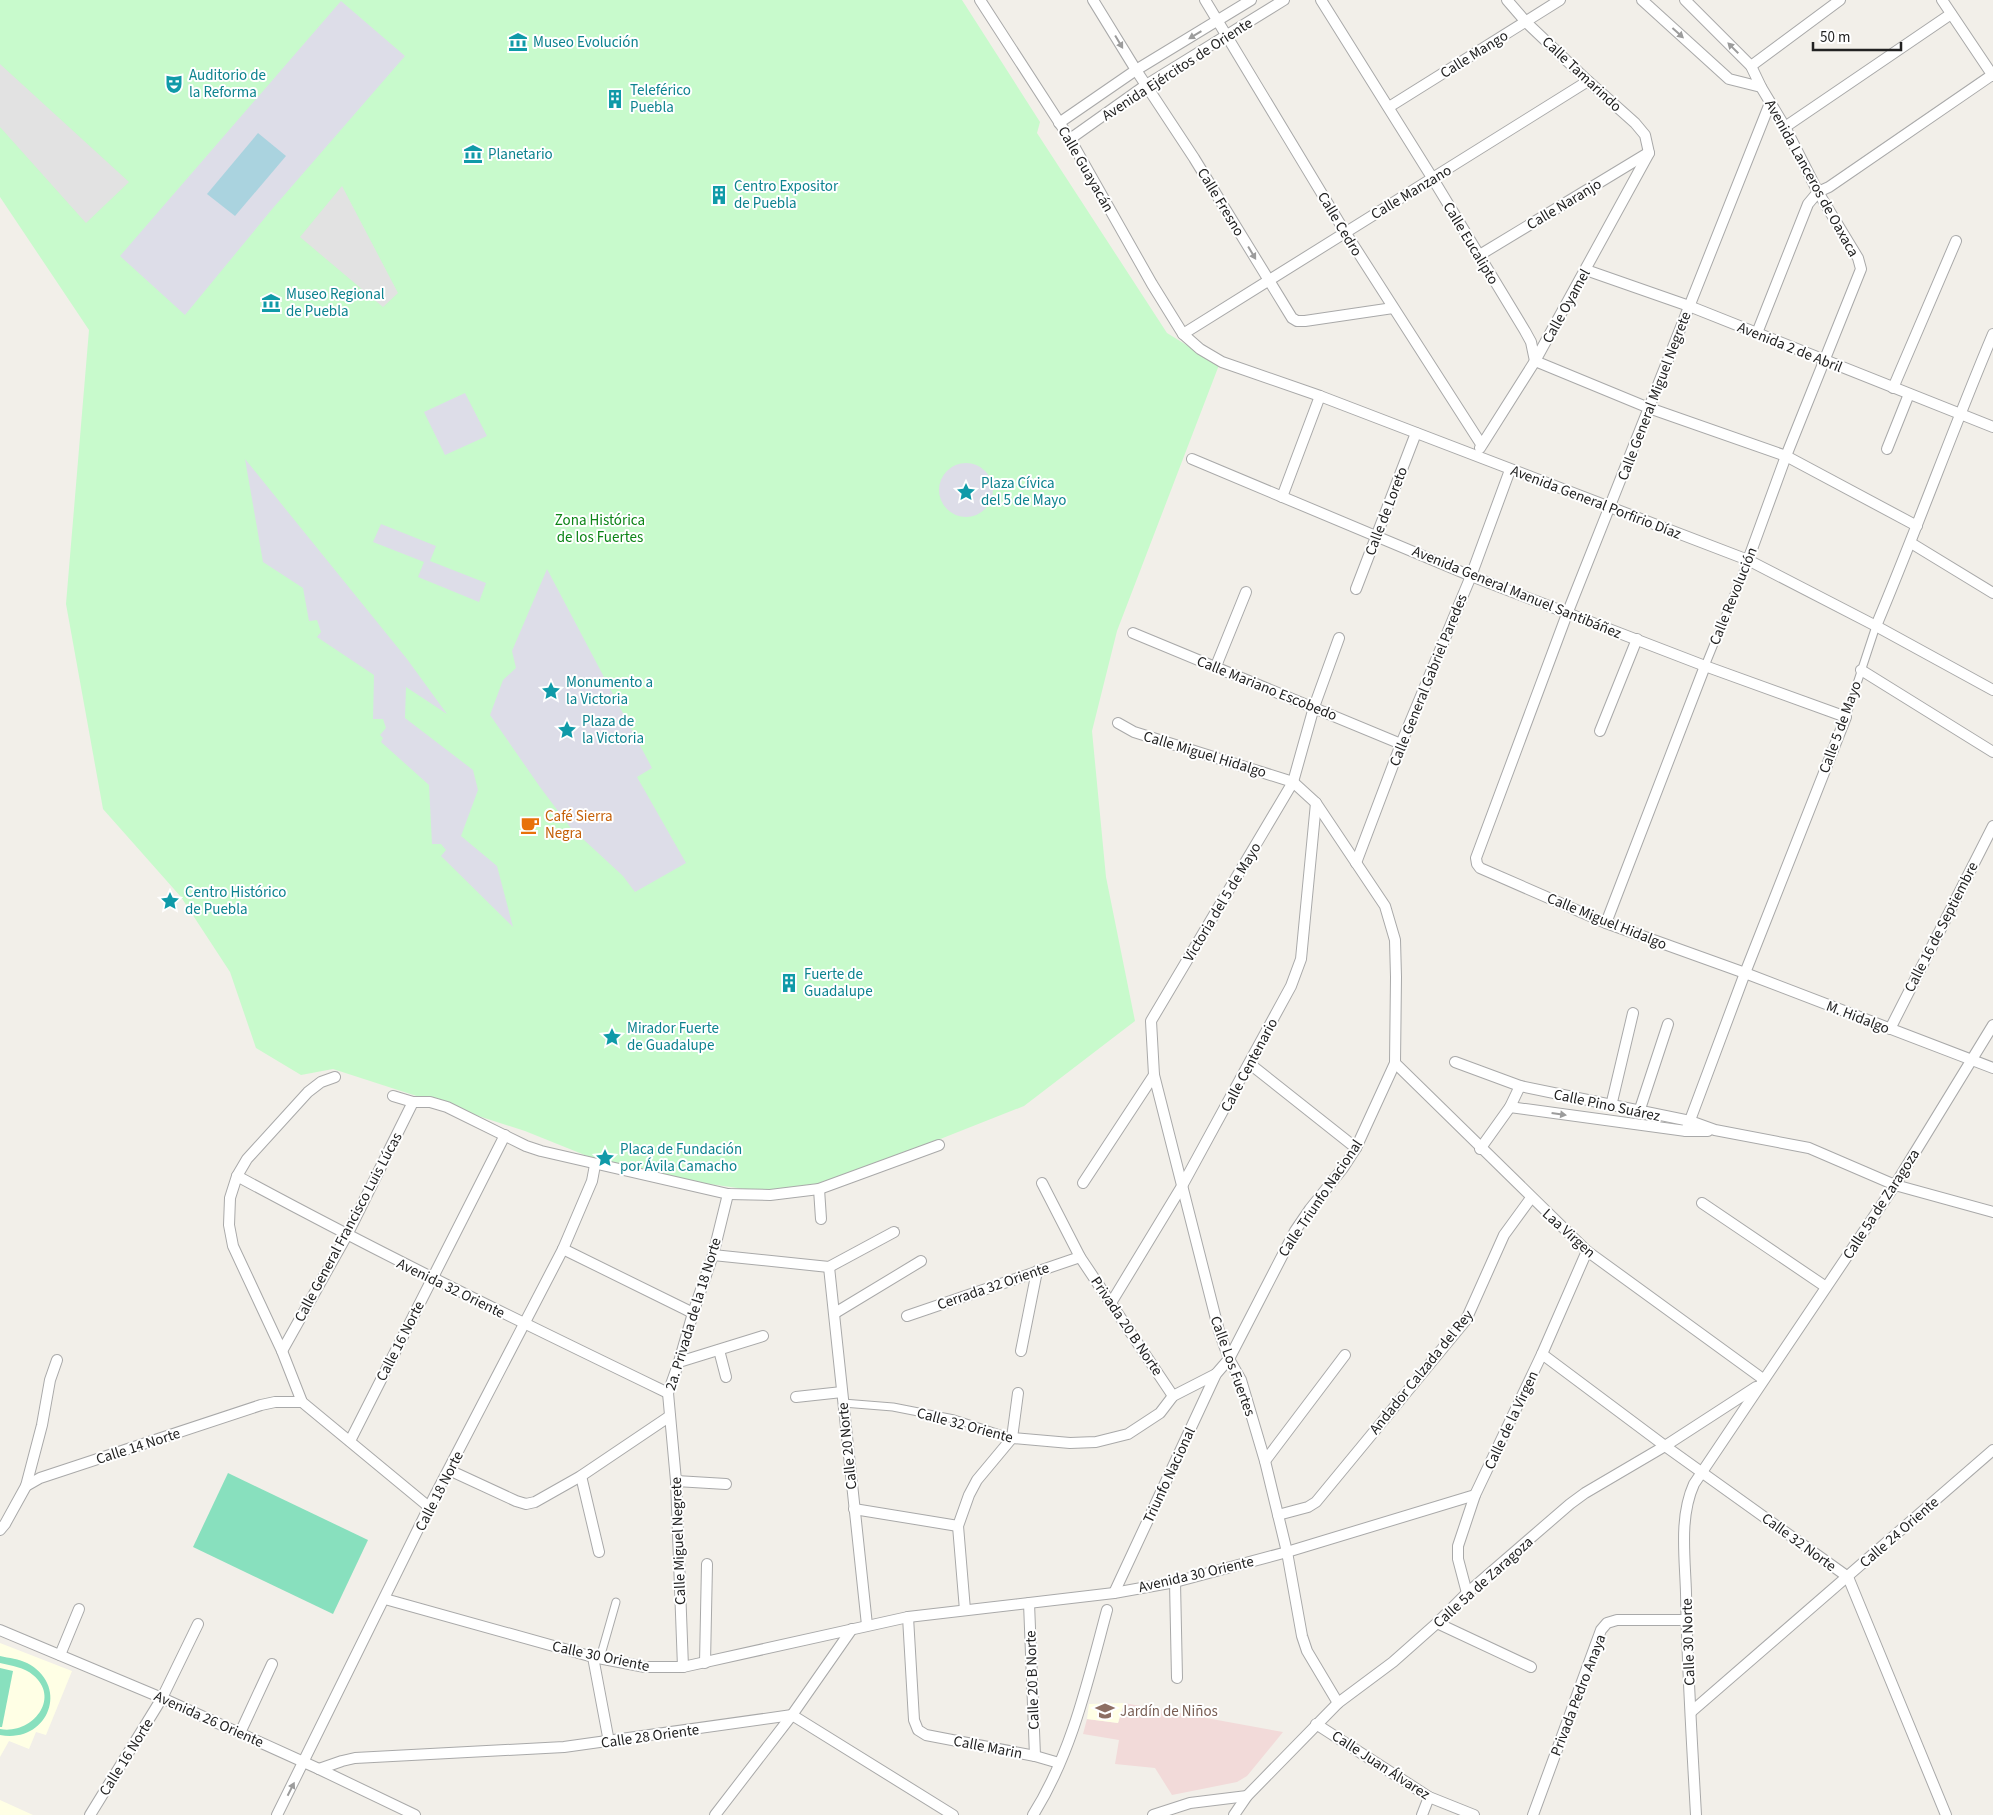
<svg xmlns="http://www.w3.org/2000/svg" width="1993" height="1815" font-family="'Source Sans 3',sans-serif">
	<style>
		.commercial { fill: #f2dad9 }
		.education { fill: #ffffe5 }
		.park { fill: #c8facc }
		.pitch { fill: #88e0be }
		.parking { fill: #e2e2e2 }
		.plaza { fill: #dddde8 }
		.water { fill: #aad3df }
		.lines { fill: none; stroke-linecap: round; stroke-linejoin: round }
		.pedestrian-casing { stroke: #a9a9a9; stroke-width: 9 }
		.minor-casing { stroke: #a9a9a9; stroke-width: 12 }
		.pedestrian { stroke: #fff; stroke-width: 7 }
		.minor { stroke: #fff; stroke-width: 10 }
		.oneway { fill: #9c9c9c }
		.labels { text-anchor: middle; stroke-width: 4; stroke-linejoin: round; paint-order: stroke }
		.culture-label { font-size: 15px; fill: #0d838f; stroke: #fff; text-anchor: start }
		.street-label { font-size: 15px; fill: #222; stroke: #fff }
		.park-label { font-size: 15px; fill: #0c8416; stroke: #fff }
		.food-label { font-size: 15px; fill: #c56008; stroke: #fff; text-anchor: start }
		.education-label { font-size: 15px; fill: #785e54; stroke: #fff; text-anchor: start }
	</style>
	<rect width="100%" height="100%" fill="#f2efe9"/>
	<path class="commercial" d="M 1124,1703 L 1283,1732 L 1247,1776 L 1237,1782 L 1172,1795 L 1155,1768 L 1115,1764 L 1119,1740 L 1083,1734 L 1087,1719 L 1118,1723 Z"/>
	<g class="education">
		<path d="M 0,1643 L 72,1671 L 46,1735 L 36,1732 L 29,1749 L 9,1741 L 0,1757 Z"/>
		<path d="M 1124,1703 L 1118,1723 L 1087,1719 L 1089,1704 Z"/>
		<path d="M 0,1800 L 33,1815 L 0,1815 Z"/>
	</g>
	<path class="park" d="M 0,0 L 962,0 L 1040,122 L 1037,133 L 1167,333 L 1219,365 L 1117,631 L 1092,731 L 1106,877 L 1135,1021 L 1024,1106 L 824,1185 L 759,1191 L 688,1181 L 612,1166 L 525,1131 L 333,1069 L 301,1075 L 256,1048 L 230,972 L 181,897 L 103,809 L 66,604 L 89,330 L 0,197 Z"/>
	<g class="pitch">
		<path d="M 228,1473 L 368,1540 L 333,1614 L 193,1547 Z"/>
		<path d="M 0,1656 C 9,1658 19,1659 27,1663 C 71,1686 48,1744 0,1735 L 0,1729 C 31,1735 62,1699 33,1675 C 24,1667 12,1666 0,1663 Z"/>
		<path d="M 0,1668 L 13,1671 L 2,1727 L 0,1727 Z"/>
	</g>
	<g class="parking">
		<path d="M 0,64 L 129,182 L 86,223 L 0,127 Z"/>
		<path d="M 342,186 L 398,293 L 383,307 L 300,237 Z"/>
	</g>
	<g class="plaza">
		<path d="M 341,1 L 405,56 L 273,208 L 185,315 L 120,256 Z"/>
		<path d="M 465,393 L 487,436 L 445,455 L 424,412 Z"/>
		<path d="M 245,459 L 407,659 L 447,714 L 406,687 L 405,718 L 473,770 L 478,790 L 461,836 L 497,866 L 513,927 L 441,856 L 446,850 L 441,844 L 432,844 L 429,785 L 381,742 L 383,738 L 380,735 L 386,728 L 383,719 L 373,719 L 374,675 L 317,637 L 321,632 L 317,620 L 309,621 L 303,588 L 263,562 Z"/>
		<circle cx="966" cy="490" r="27"/>
		<path d="M 381,524 L 436,546 L 430,561 L 486,583 L 479,602 L 418,577 L 424,562 L 373,542 Z"/>
		<path d="M 547,569 L 652,768 L 637,777 L 686,863 L 635,892 L 623,876 L 570,827 L 540,787 L 490,715 L 503,680 L 516,668 L 512,651 Z"/>
	</g>
	<path class="water" d="M 258,133 L 286,156 L 235,216 L 207,194 Z"/>
	<g class="lines">
		<g class="pedestrian-casing">
			<g id="pedestrian">
				<path d="M 1705,666 L 1748,560"/>
				<path d="M 1846,717 L 1876,626"/>
				<path d="M 843,1403 L 893,1407 L 954,1419 L 1012,1438"/>
				<path d="M 600,1658 L 616,1602"/>
			</g>
		</g>
		<g class="minor-casing">
			<g id="minor">
				<path d="M 980,0 L 1070,139 L 1152,284 L 1183,334 L 1200,349 L 1222,362 L 1320,396 L 1748,560 L 1876,626 L 1993,690"/>
				<path d="M 1093,0 L 1136,70 L 1194,158 L 1292,318 L 1297,321 L 1305,321 L 1393,308"/>
				<path d="M 1205,0 L 1345,232 L 1481,444"/>
				<path d="M 1321,0 L 1433,179 L 1525,331 L 1531,342 L 1535,361 L 1649,408 L 1786,456 L 1917,526"/>
				<path d="M 1507,0 L 1526,22 L 1588,81 L 1635,123 L 1645,135 L 1649,153"/>
				<path d="M 1642,0 L 1729,79 L 1761,87"/>
				<path d="M 1685,0 L 1751,66 L 1761,87 L 1785,127 L 1818,192 L 1858,258 L 1861,269 L 1786,456 L 1748,560"/>
				<path d="M 1942,0 L 1993,76"/>
				<path d="M 1751,66 L 1840,0"/>
				<path d="M 1770,103 L 1567,614 L 1476,858 L 1477,864 L 1480,868 L 1606,923 L 1745,973 L 1993,1068"/>
				<path d="M 1389,107 L 1560,0"/>
				<path d="M 1059,123 L 1136,70 L 1251,0"/>
				<path d="M 1785,127 L 1951,14"/>
				<path d="M 1070,139 L 1146,85 L 1284,0"/>
				<path d="M 1478,256 L 1648,153"/>
				<path d="M 1586,270 L 1689,306 L 1993,427"/>
				<path d="M 1757,333 L 1808,204 L 1818,192 L 1829,187 L 1992,75"/>
				<path d="M 1183,334 L 1588,81"/>
				<path d="M 1893,388 L 1956,241"/>
				<path d="M 1480,448 L 1535,361 L 1649,153"/>
				<path d="M 1887,449 L 1909,394"/>
				<path d="M 1192,459 L 1471,576 L 1705,666 L 1846,717 L 1745,973 L 1686,1131"/>
				<path d="M 1282,497 L 1320,396"/>
				<path d="M 1911,543 L 1993,593"/>
				<path d="M 1356,589 L 1416,433"/>
				<path d="M 1876,626 C 1917,529 1952,431 1993,334"/>
				<path d="M 1133,633 L 1401,744"/>
				<path d="M 1216,666 L 1246,592"/>
				<path d="M 1861,670 L 1993,752"/>
				<path d="M 1600,731 L 1637,639"/>
				<path d="M 1356,863 L 1401,744 L 1471,576 L 1510,470"/>
				<path d="M 1606,923 L 1705,666"/>
				<path d="M 1890,1029 L 1993,826"/>
				<path d="M 1455,1062 L 1520,1086 L 1690,1121 L 1715,1130 L 1809,1148 L 1895,1185 L 1993,1212"/>
				<path d="M 1395,1063 L 1587,1251 L 1763,1379"/>
				<path d="M 1250,1064 L 1356,1148"/>
				<path d="M 335,1077 L 321,1082 L 308,1092 L 247,1159 L 237,1176 L 230,1198 L 229,1225 L 233,1246 L 282,1351 L 302,1402 L 429,1507"/>
				<path d="M 393,1096 L 413,1102 L 430,1102 L 447,1107 L 526,1146 L 541,1151 L 728,1194 L 770,1195 L 819,1189 L 939,1145"/>
				<path d="M 1611,1106 L 1633,1013"/>
				<path d="M 1510,1107 L 1686,1131 L 1708,1131"/>
				<path d="M 1639,1112 L 1668,1024"/>
				<path d="M 1480,1149 L 1510,1107 L 1520,1086"/>
				<path d="M 237,1176 C 379,1253 523,1323 668,1393"/>
				<path d="M 1042,1183 L 1080,1257 L 1173,1396"/>
				<path d="M 1083,1183 L 1154,1075"/>
				<path d="M 819,1189 L 821,1219"/>
				<path d="M 1702,1203 L 1826,1287"/>
				<path d="M 563,1249 L 693,1313"/>
				<path d="M 713,1255 L 829,1267"/>
				<path d="M 829,1267 L 867,1625"/>
				<path d="M 829,1267 L 894,1232"/>
				<path d="M 1111,1303 L 1182,1186 L 1291,986 L 1301,959 L 1316,803"/>
				<path d="M 835,1313 L 921,1261"/>
				<path d="M 907,1316 L 1080,1257"/>
				<path d="M 719,1350 L 726,1377"/>
				<path d="M 282,1351 L 347,1235 L 413,1102"/>
				<path d="M 1021,1351 L 1037,1271"/>
				<path d="M 1542,1354 L 1665,1446 L 1848,1577 L 1946,1815"/>
				<path d="M 679,1362 L 763,1336"/>
				<path d="M 796,1397 L 842,1392"/>
				<path d="M 1012,1438 L 1070,1443 L 1096,1442 L 1128,1434 L 1160,1413 L 1173,1396 L 1216,1374"/>
				<path d="M 1012,1438 L 1018,1393"/>
				<path d="M 350,1441 L 505,1135"/>
				<path d="M 1265,1461 L 1345,1355"/>
				<path d="M 449,1470 L 516,1501 L 526,1504 L 535,1502 L 581,1476 L 670,1416"/>
				<path d="M 581,1476 L 599,1552"/>
				<path d="M 676,1481 L 726,1484"/>
				<path d="M 26,1486 L 42,1425 L 50,1380 L 57,1360"/>
				<path d="M 854,1509 L 958,1526"/>
				<path d="M 1278,1515 L 1308,1507 L 1316,1502 L 1466,1320 L 1504,1235 L 1531,1198"/>
				<path d="M 0,1530 L 5,1524 L 26,1486 L 40,1478 L 261,1405 L 275,1402 L 302,1402"/>
				<path d="M 1175,1582 L 1177,1678"/>
				<path d="M 1114,1593 L 1216,1374 L 1229,1359 L 1295,1231 L 1310,1209 L 1343,1168 L 1356,1148 L 1395,1063 L 1396,977 L 1395,940 L 1385,906 L 1316,803 L 1293,782 L 1134,732 L 1118,723"/>
				<path d="M 1467,1593 L 1458,1559 L 1458,1546 L 1475,1495 L 1542,1354 L 1587,1251"/>
				<path d="M 385,1599 L 593,1657 L 645,1667 L 683,1667 L 908,1617 L 1114,1593 L 1175,1582 L 1287,1552 L 1475,1495"/>
				<path d="M 1029,1603 L 1035,1756"/>
				<path d="M 965,1610 L 958,1526 L 969,1495 L 977,1480 L 1012,1438"/>
				<path d="M 908,1617 L 914,1720 L 918,1730 L 926,1735 L 1035,1756 L 1059,1763"/>
				<path d="M 1437,1623 L 1531,1667"/>
				<path d="M 0,1630 L 162,1698 L 319,1769 L 415,1815"/>
				<path d="M 60,1655 L 79,1609"/>
				<path d="M 593,1657 L 609,1742"/>
				<path d="M 705,1663 L 707,1564"/>
				<path d="M 683,1667 L 676,1481 L 668,1393 L 679,1362 L 693,1313 L 713,1255 L 728,1194"/>
				<path d="M 1338,1703 L 1307,1651 L 1302,1636 L 1287,1552 L 1265,1461 L 1241,1380 L 1229,1359 L 1219,1331 L 1154,1075 L 1151,1021 L 1293,782 L 1314,707 L 1339,638"/>
				<path d="M 1691,1712 L 1993,1450"/>
				<path d="M 1316,1724 L 1429,1797 L 1474,1815"/>
				<path d="M 240,1733 L 272,1664"/>
				<path d="M 319,1769 L 342,1761 L 355,1758 L 564,1747 L 792,1715 L 953,1815"/>
				<path d="M 90,1815 L 162,1698 L 198,1624"/>
				<path d="M 277,1815 L 429,1507 L 563,1249 L 592,1181 L 595,1165"/>
				<path d="M 715,1815 L 792,1715 L 852,1629"/>
				<path d="M 1033,1815 C 1072,1753 1088,1680 1107,1610"/>
				<path d="M 1153,1815 L 1190,1803 L 1247,1796"/>
				<path d="M 1234,1815 L 1247,1796 L 1338,1703 L 1393,1662 L 1437,1623 L 1467,1593 L 1570,1504 L 1585,1493 L 1665,1446 L 1756,1387"/>
				<path d="M 1422,1815 L 1429,1797"/>
				<path d="M 1533,1815 L 1601,1630 L 1607,1623 L 1617,1620 L 1686,1620"/>
				<path d="M 1696,1815 C 1692,1741 1687,1667 1686,1593 C 1685,1557 1679,1517 1694,1484 L 1895,1185 L 1993,1025"/>
			</g>
		</g>
		<use href="#pedestrian" class="pedestrian"/>
		<use href="#minor" class="minor"/>
	</g>
	<defs><path id="oneway-solid" d="M-6-.8H1V-3.2L6.5 0L1 3.2V.8H-6Z" transform="scale(1.25)"/></defs>
	<g class="oneway">
		<use href="#oneway-solid" transform="translate(1678 33) rotate(42)"/>
		<use href="#oneway-solid" transform="translate(1195 35) rotate(149)"/>
		<use href="#oneway-solid" transform="translate(1119 42) rotate(59)"/>
		<use href="#oneway-solid" transform="translate(1733 48) rotate(-135)"/>
		<use href="#oneway-solid" transform="translate(1252 253) rotate(59)"/>
		<use href="#oneway-solid" transform="translate(1559 1114) rotate(8)"/>
		<use href="#oneway-solid" transform="translate(291 1789) rotate(-63)"/>
	</g>
	<defs>
		<g id="museum-bare" transform="scale(1.5)"><path d="M0-6L6-3V-2H-6V-3ZM-5-1h2V3h-2ZM-1-1h2V3h-2ZM3-1h2V3H3ZM-6 4H6V6H-6Z" fill="#0f9aa8" stroke="#fff" stroke-width="2.5" paint-order="stroke"/></g>
		<g id="theatre-bare" transform="scale(1.5)"><path d="M-5-5.5Q0-4 5-5.5V0Q5 5 0 6Q-5 5-5 0ZM-3.3-2.5H-1v1.5H-3.3ZM1-2.5H3.3v1.5H1ZM-2.8 1Q0 5.5 2.8 1Z" fill="#0f9aa8" stroke="#fff" stroke-width="2.5" paint-order="stroke"/></g>
		<g id="building-bare" transform="scale(1.5)"><path d="M-4-6H4V6H1V3H-1V6H-4ZM-2.5-4.3h1.7v1.8h-1.7ZM.8-4.3h1.7v1.8H.8ZM-2.5-1h1.7V.8h-1.7ZM.8-1h1.7V.8H.8Z" fill="#0f9aa8" stroke="#fff" stroke-width="2.5" paint-order="stroke"/></g>
		<g id="sight-bare" transform="scale(1.5)"><path d="M0-6L1.8-2.2L6-1.7L2.9 1.2L3.7 5.4L0 3.3L-3.7 5.4L-2.9 1.2L-6-1.7L-1.8-2.2Z" fill="#0f9aa8" stroke="#fff" stroke-width="2.5" paint-order="stroke"/></g>
		<g id="cafe-bare" transform="scale(1.5)"><path d="M-5.5-4.5H6V0H3Q3 3.5 0 3.5H-2.5Q-5.5 3.5-5.5 0ZM3-3.2v2h1.7v-2ZM-6 4.5H4V6H-6Z" fill="#e8710a" stroke="#fff" stroke-width="2.5" paint-order="stroke"/></g>
		<g id="school-bare" transform="scale(1.5)"><path d="M0-5L7-2L0 1L-7-2ZM-4 1L0 2.5L4 1V4Q0 6-4 4Z" fill="#8d6e63" stroke="#fff" stroke-width="2.5" paint-order="stroke"/></g>
	</defs>
	<g fill-rule="evenodd">
		<use href="#museum-bare" x="518" y="42"/>
		<use href="#theatre-bare" x="174" y="84"/>
		<use href="#building-bare" x="615" y="99"/>
		<use href="#museum-bare" x="473" y="154"/>
		<use href="#building-bare" x="719" y="195"/>
		<use href="#museum-bare" x="271" y="303"/>
		<use href="#sight-bare" x="966" y="492"/>
		<use href="#sight-bare" x="551" y="691"/>
		<use href="#sight-bare" x="567" y="730"/>
		<use href="#cafe-bare" x="530" y="825"/>
		<use href="#sight-bare" x="170" y="901"/>
		<use href="#building-bare" x="789" y="983"/>
		<use href="#sight-bare" x="612" y="1037"/>
		<use href="#sight-bare" x="605" y="1158"/>
		<use href="#school-bare" x="1105" y="1711"/>
	</g>
	<g class="labels">
		<g class="culture-label">
			<text x="533" y="47">Museo Evolución</text>
			<text x="189" y="80">Auditorio de<tspan x="189" dy="17">la Reforma</tspan></text>
			<text x="630" y="95">Teleférico<tspan x="630" dy="17">Puebla</tspan></text>
			<text x="488" y="159">Planetario</text>
			<text x="734" y="191">Centro Expositor<tspan x="734" dy="17">de Puebla</tspan></text>
			<text x="286" y="299">Museo Regional<tspan x="286" dy="17">de Puebla</tspan></text>
			<text x="981" y="488">Plaza Cívica<tspan x="981" dy="17">del 5 de Mayo</tspan></text>
			<text x="566" y="687">Monumento a<tspan x="566" dy="17">la Victoria</tspan></text>
			<text x="582" y="726">Plaza de<tspan x="582" dy="17">la Victoria</tspan></text>
			<text x="185" y="897">Centro Histórico<tspan x="185" dy="17">de Puebla</tspan></text>
			<text x="804" y="979">Fuerte de<tspan x="804" dy="17">Guadalupe</tspan></text>
			<text x="627" y="1033">Mirador Fuerte<tspan x="627" dy="17">de Guadalupe</tspan></text>
			<text x="620" y="1154">Placa de Fundación<tspan x="620" dy="17">por Ávila Camacho</tspan></text>
		</g>
		<g class="street-label">
			<text transform="translate(1474 54) rotate(-32)" y="5">Calle Mango</text>
			<text transform="translate(1177 69) rotate(-33)" y="5">Avenida Ejércitos de Oriente</text>
			<text transform="translate(1582 74) rotate(43)" y="5">Calle Tamarindo</text>
			<text transform="translate(1086 169) rotate(60)" y="5">Calle Guayacán</text>
			<text transform="translate(1812 178) rotate(61)" y="5">Avenida Lanceros de Oaxaca</text>
			<text transform="translate(1411 192) rotate(-31)" y="5">Calle Manzano</text>
			<text transform="translate(1221 202) rotate(59)" y="5">Calle Fresno</text>
			<text transform="translate(1564 204) rotate(-31)" y="5">Calle Naranjo</text>
			<text transform="translate(1340 224) rotate(59)" y="5">Calle Cedro</text>
			<text transform="translate(1471 243) rotate(59)" y="5">Calle Eucalipto</text>
			<text transform="translate(1566 306) rotate(-61)" y="5">Calle Oyamel</text>
			<text transform="translate(1790 347) rotate(22)" y="5">Avenida 2 de Abril</text>
			<text transform="translate(1654 396) rotate(-69)" y="5">Calle General Miguel Negrete</text>
			<text transform="translate(1596 502) rotate(21)" y="5">Avenida General Porfirio Díaz</text>
			<text transform="translate(1386 511) rotate(-69)" y="5">Calle de Loreto</text>
			<text transform="translate(1517 592) rotate(22)" y="5">Avenida General Manuel Santibáñez</text>
			<text transform="translate(1733 596) rotate(-68)" y="5">Calle Revolución</text>
			<text transform="translate(1428 680) rotate(-68)" y="5">Calle General Gabriel Paredes</text>
			<text transform="translate(1267 688) rotate(22)" y="5">Calle Mariano Escobedo</text>
			<text transform="translate(1840 727) rotate(-70)" y="5">Calle 5 de Mayo</text>
			<text transform="translate(1205 754) rotate(17)" y="5">Calle Miguel Hidalgo</text>
			<text transform="translate(1222 902) rotate(-59)" y="5">Victoria del 5 de Mayo</text>
			<text transform="translate(1607 921) rotate(22)" y="5">Calle Miguel Hidalgo</text>
			<text transform="translate(1941 927) rotate(-63)" y="5">Calle 16 de Septiembre</text>
			<text transform="translate(1858 1017) rotate(21)" y="5">M. Hidalgo</text>
			<text transform="translate(1249 1065) rotate(-62)" y="5">Calle Centenario</text>
			<text transform="translate(1607 1105) rotate(12)" y="5">Calle Pino Suárez</text>
			<text transform="translate(1320 1198) rotate(-56)" y="5">Calle Triunfo Nacional</text>
			<text transform="translate(1881 1204) rotate(-57)" y="5">Calle 5a de Zaragoza</text>
			<text transform="translate(348 1227) rotate(-62)" y="5">Calle General Francisco Luis Lúcas</text>
			<text transform="translate(1569 1233) rotate(42)" y="5">Laa Virgen</text>
			<text transform="translate(993 1286) rotate(-19)" y="5">Cerrada 32 Oriente</text>
			<text transform="translate(451 1288) rotate(26)" y="5">Avenida 32 Oriente</text>
			<text transform="translate(693 1314) rotate(-73)" y="5">2a. Privada de la 18 Norte</text>
			<text transform="translate(1127 1326) rotate(56)" y="5">Privada 20 B Norte</text>
			<text transform="translate(400 1341) rotate(-63)" y="5">Calle 16 Norte</text>
			<text transform="translate(1233 1366) rotate(70)" y="5">Calle Los Fuertes</text>
			<text transform="translate(1421 1372) rotate(-51)" y="5">Andador Calzada del Rey</text>
			<text transform="translate(1511 1420) rotate(-65)" y="5">Calle de la Virgen</text>
			<text transform="translate(965 1425) rotate(15)" y="5">Calle 32 Oriente</text>
			<text transform="translate(138 1446) rotate(-18)" y="5">Calle 14 Norte</text>
			<text transform="translate(847 1446) rotate(-96)" y="5">Calle 20 Norte</text>
			<text transform="translate(1169 1475) rotate(-65)" y="5">Triunfo Nacional</text>
			<text transform="translate(439 1491) rotate(-63)" y="5">Calle 18 Norte</text>
			<text transform="translate(1899 1532) rotate(-41)" y="5">Calle 24 Oriente</text>
			<text transform="translate(678 1541) rotate(-92)" y="5">Calle Miguel Negrete</text>
			<text transform="translate(1799 1542) rotate(36)" y="5">Calle 32 Norte</text>
			<text transform="translate(1196 1574) rotate(-13)" y="5">Avenida 30 Oriente</text>
			<text transform="translate(1483 1582) rotate(-42)" y="5">Calle 5a de Zaragoza</text>
			<text transform="translate(1688 1642) rotate(-92)" y="5">Calle 30 Norte</text>
			<text transform="translate(601 1656) rotate(12)" y="5">Calle 30 Oriente</text>
			<text transform="translate(1032 1680) rotate(-92)" y="5">Calle 20 B Norte</text>
			<text transform="translate(1578 1695) rotate(-69)" y="5">Privada Pedro Anaya</text>
			<text transform="translate(209 1719) rotate(24)" y="5">Avenida 26 Oriente</text>
			<text transform="translate(650 1736) rotate(-8)" y="5">Calle 28 Oriente</text>
			<text transform="translate(988 1747) rotate(11)" y="5">Calle Marin</text>
			<text transform="translate(126 1757) rotate(-58)" y="5">Calle 16 Norte</text>
			<text transform="translate(1381 1765) rotate(33)" y="5">Calle Juan Álvarez</text>
		</g>
		<g class="park-label">
			<text x="600" y="525">Zona Histórica<tspan x="600" dy="17">de los Fuertes</tspan></text>
		</g>
		<g class="food-label">
			<text x="545" y="821">Café Sierra<tspan x="545" dy="17">Negra</tspan></text>
		</g>
		<g class="education-label">
			<text x="1120" y="1716">Jardín de Niños</text>
		</g>
	</g>
	<path d="M1813 42v8h88v-8" fill="none" stroke="#222222" stroke-width="2.5"/>
	<text x="1820" y="42" font-size="15" fill="#222222" stroke="#ffffff" stroke-width="4" paint-order="stroke">50 m</text>
</svg>
